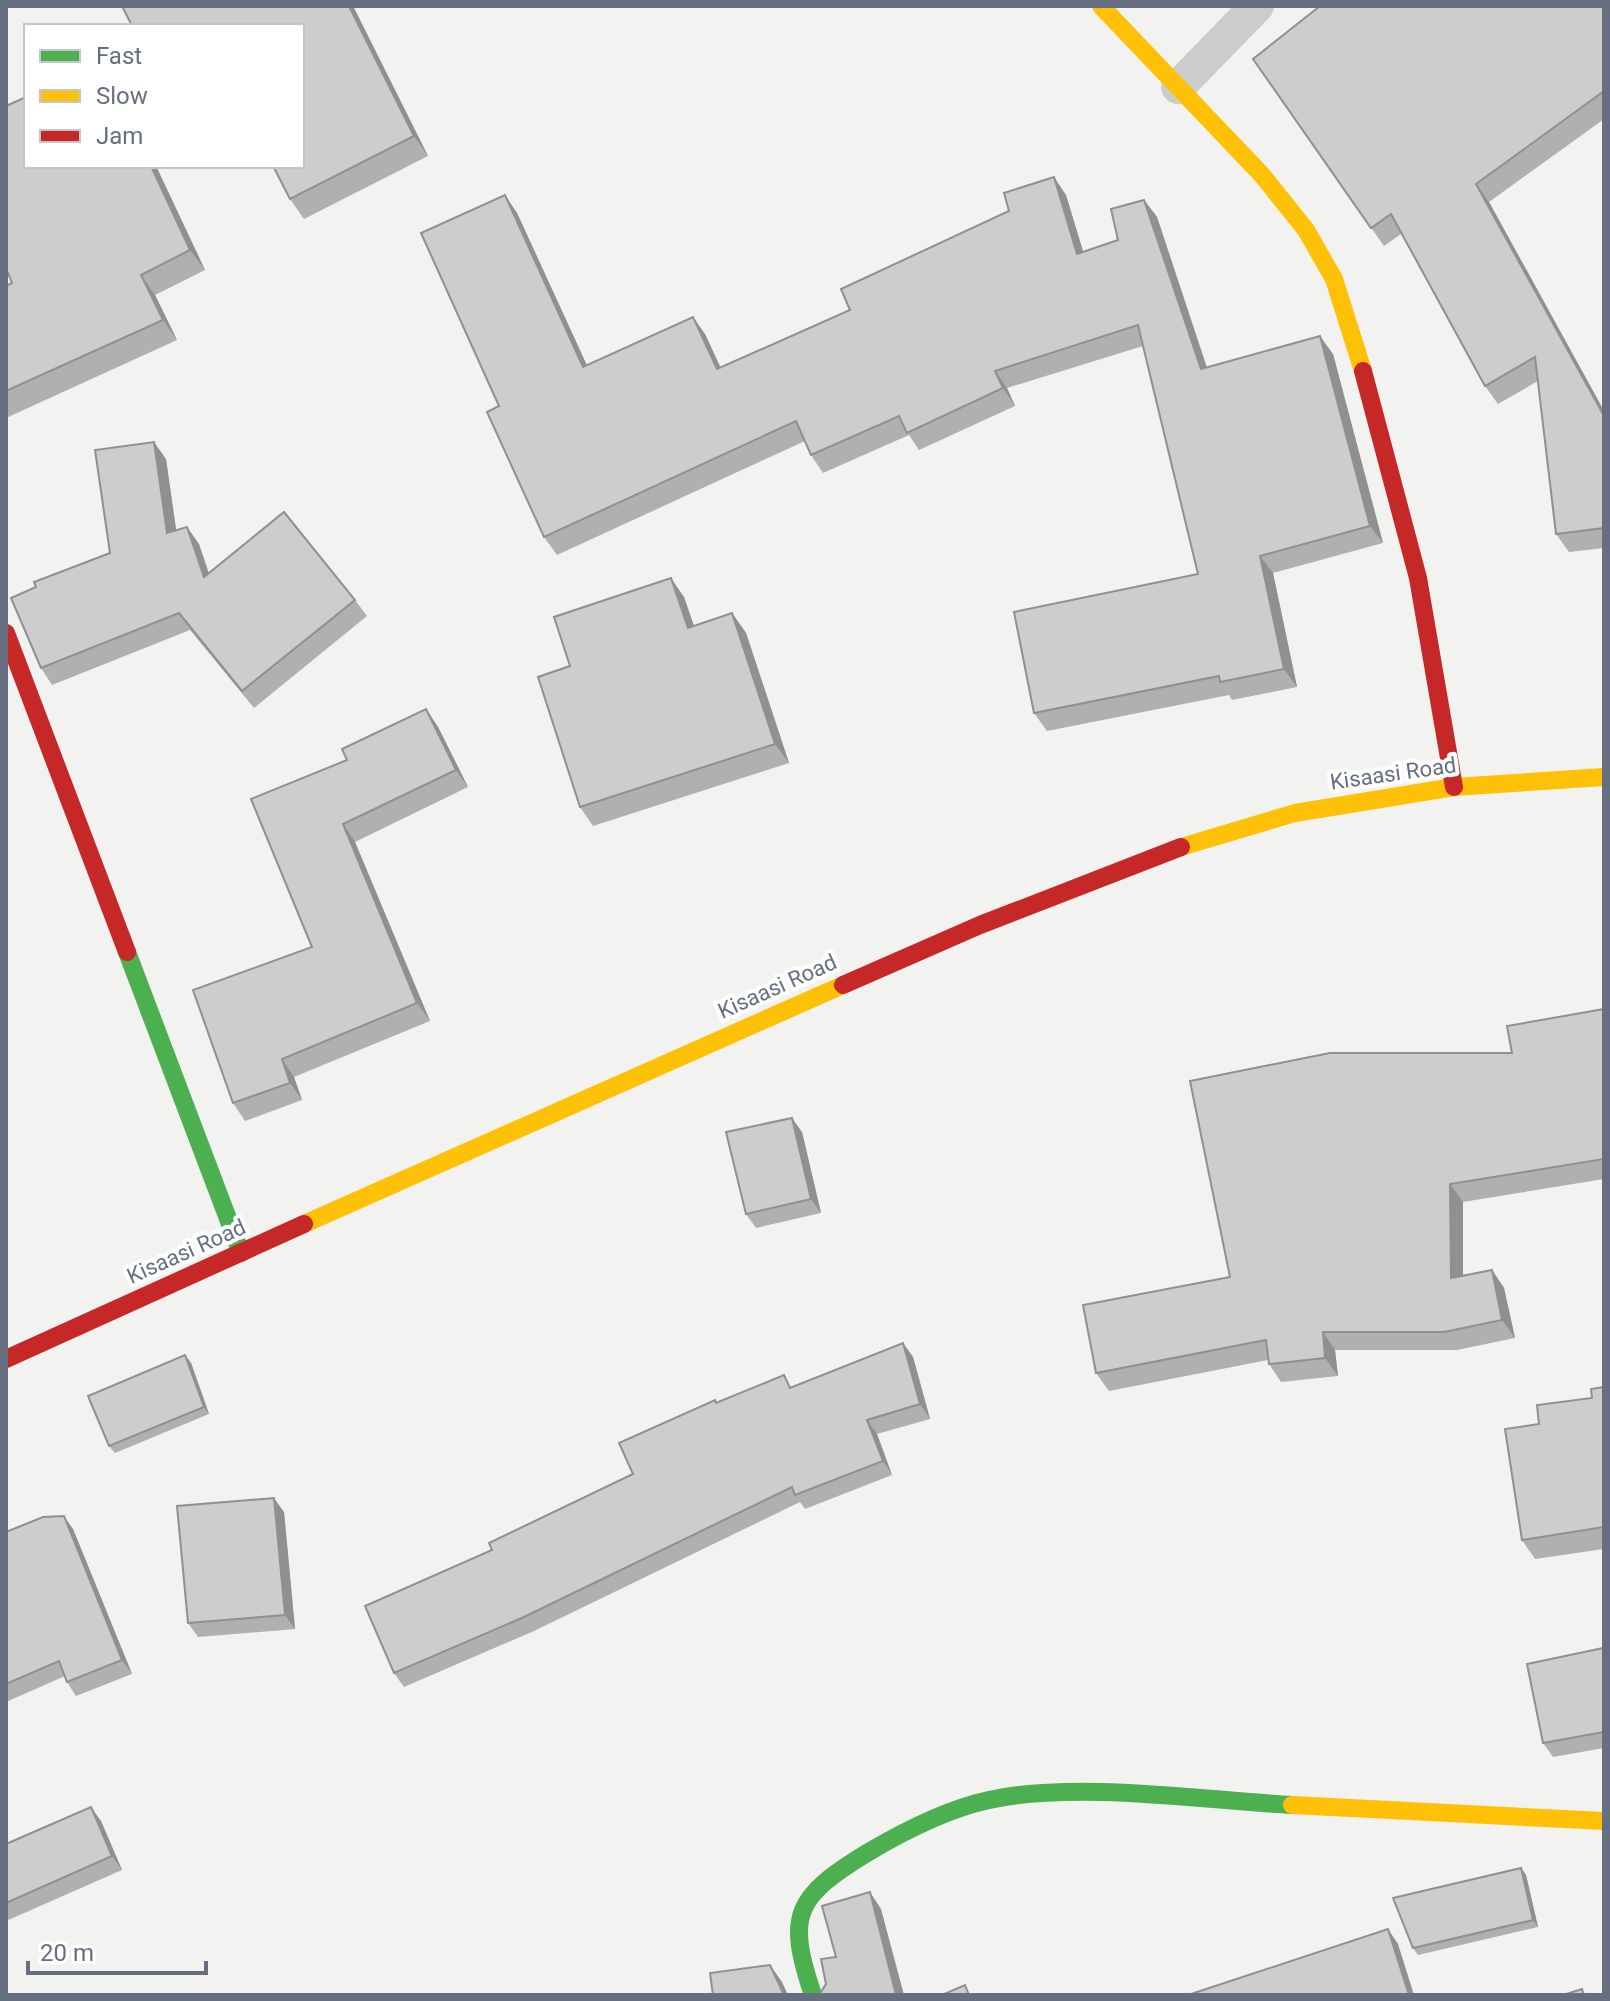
<svg xmlns="http://www.w3.org/2000/svg" width="1610" height="2001" font-family="Roboto,sans-serif">
	<style>
		.lines { fill: none; stroke-linecap: round; stroke-linejoin: round }
		.lane { stroke: #cbcccc; stroke-width: 34 }
		.fast { stroke: #4caf50; stroke-width: 18 }
		.slow { stroke: #ffc107; stroke-width: 18 }
		.jam { stroke: #c62828; stroke-width: 18 }
		.wall { fill: #afb0b0 }
		.shaded-wall { fill: #8f9090 }
		.building { fill: #cccdcd; stroke: #8f9090; stroke-width: 2 }
		.labels { text-anchor: middle; stroke-width: 8; stroke-linejoin: round; paint-order: stroke }
		.street-label { font-size: 22px; fill: #656f7f; stroke: #fff }
	</style>
	<rect width="100%" height="100%" fill="#f2f3f1"/>
	<g class="lines">
		<path class="lane" d="M 1178,87 L 1257,6"/>
		<g class="fast">
			<path d="M 127,952 L 241,1253"/>
			<path d="M 813,1995 C 786,1915 795,1897 867,1853 C 904,1831 947,1809 989,1800 C 1075,1781 1203,1800 1292,1805"/>
		</g>
		<g class="slow">
			<path d="M 1101,6 L 1262,175 L 1306,230 L 1334,279 L 1363,371"/>
			<path d="M 1181,847 L 1295,813 L 1454,787 L 1604,777"/>
			<path d="M 304,1224 L 843,985"/>
			<path d="M 1292,1805 L 1604,1821"/>
		</g>
		<g class="jam">
			<path d="M 1363,371 L 1418,578 L 1454,787"/>
			<path d="M 6,633 L 127,952"/>
			<path d="M 843,985 L 980,925 L 1181,847"/>
			<path d="M 6,1359 L 304,1224"/>
		</g>
	</g>
	<g class="wall">
		<path d="M 122,6 L 353,6 L 428,156 L 304,219 L 290,199 L 302,26 Z"/>
		<path d="M 1604,6 L 1604,119 L 1489,202 L 1604,411 L 1604,548 L 1569,552 L 1556,534 L 1538,381 L 1498,404 L 1485,386 L 1401,234 L 1384,246 L 1253,59 Z"/>
		<path d="M 156,166 L 205,270 L 155,295 L 177,340 L 6,418 L 6,286 L 12,283 Z"/>
		<path d="M 1066,195 L 1083,252 L 1118,240 L 1144,200 L 1157,217 L 1207,367 L 1333,354 L 1383,543 L 1273,573 L 1297,687 L 1232,700 L 1229,695 L 1047,731 L 1034,713 L 1198,574 L 1143,346 L 1007,388 L 1015,406 L 919,450 L 909,435 L 823,473 L 811,455 L 805,441 L 557,555 L 544,537 L 517,213 L 587,366 L 705,334 L 721,368 L 850,310 Z"/>
		<path d="M 166,459 L 176,530 L 199,544 L 209,573 L 355,600 L 367,616 L 254,708 L 190,630 L 52,685 L 41,668 Z"/>
		<path d="M 684,597 L 694,626 L 732,613 L 746,633 L 789,763 L 593,826 L 580,807 L 570,666 Z"/>
		<path d="M 426,709 L 438,727 L 468,787 L 355,842 L 430,1021 L 294,1077 L 302,1100 L 245,1121 L 233,1103 L 312,947 L 347,760 Z"/>
		<path d="M 1604,1009 L 1604,1179 L 1463,1202 L 1463,1276 L 1492,1270 L 1504,1288 L 1515,1338 L 1457,1350 L 1335,1350 L 1338,1376 L 1281,1382 L 1269,1364 L 1268,1360 L 1109,1391 L 1096,1373 Z"/>
		<path d="M 802,1132 L 821,1213 L 756,1228 L 746,1214 Z"/>
		<path d="M 903,1343 L 913,1357 L 930,1419 L 877,1434 L 892,1475 L 805,1509 L 800,1502 L 534,1631 L 404,1687 L 394,1673 L 492,1550 L 633,1474 L 716,1403 L 793,1386 Z"/>
		<path d="M 185,1355 L 191,1363 L 209,1414 L 115,1453 L 109,1446 Z"/>
		<path d="M 1604,1387 L 1604,1549 L 1535,1559 L 1522,1540 L 1592,1398 Z"/>
		<path d="M 284,1512 L 295,1629 L 198,1637 L 188,1623 Z"/>
		<path d="M 73,1529 L 132,1674 L 76,1696 L 67,1682 L 65,1676 L 6,1702 L 6,1532 Z"/>
		<path d="M 1604,1649 L 1604,1748 L 1553,1757 L 1543,1743 Z"/>
		<path d="M 101,1821 L 122,1870 L 6,1921 L 6,1844 Z"/>
		<path d="M 1521,1868 L 1526,1875 L 1538,1927 L 1418,1955 L 1413,1948 Z"/>
	</g>
	<g class="shaded-wall">
		<path d="M 349,6 L 353,6 L 428,156 L 414,136 Z"/>
		<path d="M 151,166 L 156,166 L 205,270 L 190,250 Z"/>
		<path d="M 1054,177 L 1066,195 L 1089,271 L 1077,254 Z"/>
		<path d="M 1476,184 L 1489,202 L 1604,411 L 1604,416 Z"/>
		<path d="M 505,195 L 517,213 L 596,385 L 583,367 Z"/>
		<path d="M 1144,200 L 1157,217 L 1213,387 L 1201,369 Z"/>
		<path d="M 141,275 L 155,295 L 177,340 L 163,320 Z"/>
		<path d="M 693,317 L 705,334 L 729,387 L 717,369 Z"/>
		<path d="M 1320,336 L 1333,354 L 1383,543 L 1370,526 Z"/>
		<path d="M 995,371 L 1007,388 L 1015,406 L 1003,388 Z"/>
		<path d="M 154,442 L 166,459 L 179,550 L 167,533 Z"/>
		<path d="M 187,527 L 199,544 L 215,594 L 204,577 Z"/>
		<path d="M 1260,556 L 1273,573 L 1297,687 L 1284,669 Z"/>
		<path d="M 671,578 L 684,597 L 701,647 L 688,628 Z"/>
		<path d="M 732,613 L 746,633 L 789,763 L 775,744 Z"/>
		<path d="M 426,709 L 438,727 L 468,787 L 456,770 Z"/>
		<path d="M 343,824 L 355,842 L 430,1021 L 417,1003 Z"/>
		<path d="M 282,1059 L 294,1077 L 302,1100 L 290,1083 Z"/>
		<path d="M 792,1118 L 802,1132 L 821,1213 L 811,1199 Z"/>
		<path d="M 1450,1184 L 1463,1202 L 1463,1296 L 1451,1278 Z"/>
		<path d="M 1492,1270 L 1504,1288 L 1515,1338 L 1502,1320 Z"/>
		<path d="M 1323,1332 L 1335,1350 L 1338,1376 L 1325,1358 Z"/>
		<path d="M 903,1343 L 913,1357 L 930,1419 L 920,1404 Z"/>
		<path d="M 185,1355 L 191,1363 L 209,1414 L 204,1407 Z"/>
		<path d="M 867,1420 L 877,1434 L 892,1475 L 883,1461 Z"/>
		<path d="M 274,1498 L 284,1512 L 295,1629 L 285,1615 Z"/>
		<path d="M 64,1516 L 73,1529 L 132,1674 L 122,1660 Z"/>
		<path d="M 91,1807 L 101,1821 L 122,1870 L 112,1856 Z"/>
		<path d="M 1521,1868 L 1526,1875 L 1538,1927 L 1533,1920 Z"/>
		<path d="M 870,1892 L 881,1909 L 904,1995 L 896,1995 Z"/>
		<path d="M 1388,1929 L 1398,1944 L 1414,1995 L 1409,1995 Z"/>
		<path d="M 770,1965 L 782,1982 L 788,1995 L 784,1995 Z"/>
	</g>
	<g class="building">
		<path d="M 122,6 L 349,6 L 414,136 L 290,199 L 273,166 L 302,166 L 302,26 L 132,26 Z"/>
		<path d="M 1320,6 L 1604,6 L 1604,91 L 1476,184 L 1604,416 L 1604,528 L 1556,534 L 1535,357 L 1485,386 L 1391,214 L 1371,228 L 1253,59 Z"/>
		<path d="M 26,97 L 26,166 L 151,166 L 190,250 L 141,275 L 163,320 L 6,391 L 6,286 L 12,283 L 6,268 L 6,106 Z"/>
		<path d="M 1054,177 L 1077,254 L 1118,240 L 1111,209 L 1144,200 L 1201,369 L 1320,336 L 1370,526 L 1260,556 L 1284,669 L 1220,682 L 1219,676 L 1034,713 L 1014,612 L 1198,574 L 1138,325 L 995,371 L 1003,388 L 907,433 L 899,416 L 811,455 L 796,421 L 544,537 L 487,412 L 499,406 L 421,233 L 505,195 L 583,367 L 693,317 L 717,369 L 850,310 L 841,289 L 1009,211 L 1004,193 Z"/>
		<path d="M 154,442 L 167,533 L 187,527 L 204,577 L 284,512 L 355,600 L 242,691 L 179,613 L 41,668 L 11,598 L 36,587 L 34,582 L 110,553 L 95,450 Z"/>
		<path d="M 671,578 L 688,628 L 732,613 L 775,744 L 580,807 L 538,677 L 570,666 L 554,617 Z"/>
		<path d="M 426,709 L 456,770 L 343,824 L 417,1003 L 282,1059 L 290,1083 L 233,1103 L 193,990 L 312,947 L 251,799 L 347,760 L 342,749 Z"/>
		<path d="M 1604,1009 L 1604,1159 L 1450,1184 L 1451,1278 L 1492,1270 L 1502,1320 L 1444,1332 L 1323,1332 L 1325,1358 L 1269,1364 L 1266,1340 L 1096,1373 L 1083,1305 L 1230,1277 L 1190,1081 L 1330,1053 L 1512,1053 L 1507,1026 Z"/>
		<path d="M 792,1118 L 811,1199 L 746,1214 L 726,1132 Z"/>
		<path d="M 903,1343 L 920,1404 L 867,1420 L 883,1461 L 795,1495 L 792,1487 L 524,1617 L 394,1673 L 365,1606 L 492,1550 L 489,1543 L 633,1474 L 619,1443 L 715,1400 L 716,1403 L 784,1375 L 790,1388 Z"/>
		<path d="M 185,1355 L 204,1407 L 109,1446 L 88,1396 Z"/>
		<path d="M 1604,1387 L 1604,1527 L 1522,1540 L 1505,1429 L 1539,1424 L 1537,1405 L 1592,1398 L 1591,1389 Z"/>
		<path d="M 274,1498 L 285,1615 L 188,1623 L 177,1506 Z"/>
		<path d="M 64,1516 L 122,1660 L 67,1682 L 59,1661 L 6,1684 L 6,1532 L 43,1517 Z"/>
		<path d="M 1603,1648 L 1604,1732 L 1543,1743 L 1527,1664 Z"/>
		<path d="M 91,1807 L 112,1856 L 6,1903 L 6,1844 Z"/>
		<path d="M 1521,1868 L 1533,1920 L 1413,1948 L 1393,1898 Z"/>
		<path d="M 870,1892 L 896,1995 L 819,1995 L 826,1984 L 821,1959 L 836,1957 L 822,1906 Z"/>
		<path d="M 1388,1929 L 1409,1995 L 1191,1994 Z"/>
		<path d="M 770,1965 L 784,1995 L 713,1995 L 710,1973 Z"/>
		<path d="M 965,1985 L 969,1995 L 942,1995 Z"/>
		<path d="M 1582,1989 L 1584,1995 L 1563,1995 Z"/>
	</g>
	<g class="labels">
		<g class="street-label">
			<text transform="translate(1393 773) rotate(-8)" y="8">Kisaasi Road</text>
			<text transform="translate(777 986) rotate(-24)" y="8">Kisaasi Road</text>
			<text transform="translate(186 1251) rotate(-24)" y="8">Kisaasi Road</text>
		</g>
	</g>
	<rect width="1610" height="2001" fill="none" stroke="#656f7f" stroke-width="16"/>
	<rect x="24" y="24" width="280" height="144" fill="#ffffff" stroke="#c1c5cc" stroke-width="2"/>
	<rect x="40" y="50" width="40" height="12" fill="#4caf50" stroke="#c1c5cc" stroke-width="2"/>
	<text x="96" y="64" font-size="24" fill="#656f7f">Fast</text>
	<rect x="40" y="90" width="40" height="12" fill="#ffc107" stroke="#c1c5cc" stroke-width="2"/>
	<text x="96" y="104" font-size="24" fill="#656f7f">Slow</text>
	<rect x="40" y="130" width="40" height="12" fill="#c62828" stroke="#c1c5cc" stroke-width="2"/>
	<text x="96" y="144" font-size="24" fill="#656f7f">Jam</text>
	<path d="M28 1961v12h178v-12" fill="none" stroke="#656f7f" stroke-width="4"/>
	<text x="40" y="1961" font-size="24" fill="#656f7f" stroke="#ffffff" stroke-width="6" paint-order="stroke">20 m</text>
</svg>
